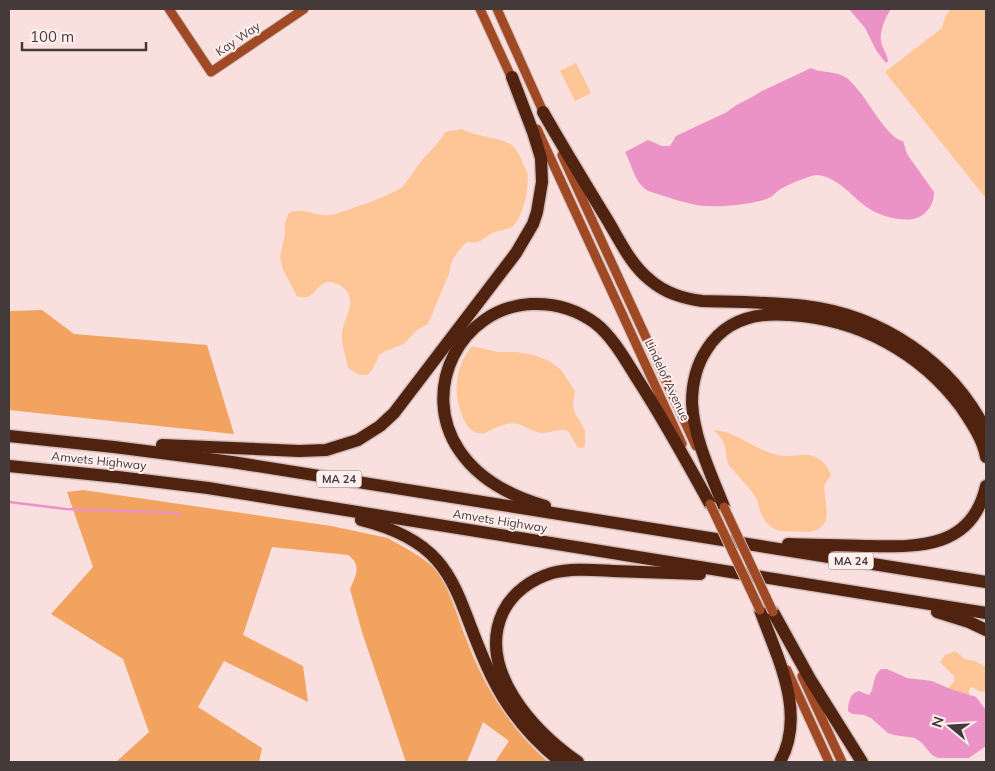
<svg xmlns="http://www.w3.org/2000/svg" width="995" height="771" font-family="Mulish,sans-serif">
	<style>
		.green { fill: #fec596 }
		.forest { fill: #f1a35f }
		.water { fill: #eb92c6 }
		.lines { fill: none; stroke-linecap: round; stroke-linejoin: round }
		.stream { stroke: #eb92c6; stroke-width: 2.5 }
		.secondary-casing { stroke: #d5bfbd; stroke-width: 11 }
		.highway-casing { stroke: #d5bfbd; stroke-width: 15 }
		.secondary { stroke: #a04925; stroke-width: 9 }
		.highway { stroke: #502310; stroke-width: 12 }
		.secondary-bridge-casing { stroke: #d5bfbd; stroke-width: 11; stroke-linecap: butt }
		.secondary-bridge { stroke: #a04925; stroke-width: 9 }
		.labels { text-anchor: middle; stroke-width: 4; stroke-linejoin: round; paint-order: stroke }
		.shield { fill: #fff0ef; stroke: #7c7170; stroke-width: 1 }
		.shield-label { font-size: 11px; font-weight: bold; fill: #443a39 }
		.street-label { font-size: 12px; fill: #443a39; stroke: #fff0ef }
	</style>
	<rect width="100%" height="100%" fill="#f9e0de"/>
	<g class="green">
		<path d="M 951,9 L 986,9 L 986,196 L 984,196 L 885,72 L 942,28 L 946,15 Z"/>
		<path d="M 576,63 L 591,93 L 575,101 L 560,71 Z"/>
		<path d="M 462,129 C 477,138 506,137 515,148 C 518,151 526,169 527,172 C 530,185 523,218 513,226 C 506,231 498,230 491,234 C 480,240 481,244 467,242 C 459,250 450,259 450,271 L 428,324 L 417,330 L 404,344 L 386,351 L 379,355 L 373,369 L 367,375 L 359,375 L 348,368 C 346,357 341,343 342,333 C 344,317 362,295 337,284 C 316,274 318,304 297,296 L 283,270 L 280,257 L 285,233 L 285,223 L 289,213 C 302,206 316,217 330,215 C 342,213 394,194 402,187 C 410,179 415,168 423,159 C 431,150 439,143 445,132 Z"/>
		<path d="M 472,346 L 497,352 L 516,352 L 534,355 L 551,362 L 561,370 L 575,391 L 573,405 L 575,414 L 579,419 L 585,431 L 585,447 L 578,448 L 568,431 C 558,428 551,433 541,433 C 531,432 523,423 512,423 C 503,424 495,428 487,432 C 467,440 459,410 457,396 C 455,378 460,360 472,346 Z"/>
		<path d="M 713,430 C 736,431 752,448 774,454 C 789,459 802,452 813,456 C 822,459 828,466 831,475 L 824,486 L 827,513 L 825,523 L 819,529 L 810,532 L 780,531 L 771,527 L 765,521 L 760,512 L 758,502 L 753,493 L 728,464 C 724,447 728,443 713,430 Z"/>
		<path d="M 955,651 L 965,659 L 975,661 L 986,667 L 986,691 L 981,692 L 972,687 L 969,689 L 969,695 L 948,688 L 954,682 L 954,676 L 940,662 L 945,655 Z"/>
	</g>
	<g class="forest">
		<path d="M 42,310 L 74,334 L 207,345 L 234,434 L 9,410 L 9,311 Z"/>
		<path d="M 83,490 L 331,526 L 388,538 C 403,547 421,556 433,567 C 447,580 458,618 465,636 C 483,685 509,728 548,762 L 495,762 L 509,741 L 483,722 L 467,762 L 406,762 L 362,632 L 350,589 C 356,575 362,565 348,555 L 272,547 L 243,635 L 303,666 L 308,702 L 224,661 L 198,707 L 262,748 L 259,762 L 116,762 L 149,732 L 123,659 L 51,614 L 93,567 L 67,492 Z"/>
	</g>
	<g class="water">
		<path d="M 849,9 L 891,9 C 886,16 879,32 881,41 C 882,48 887,53 888,61 L 886,63 L 877,52 L 865,28 Z"/>
		<path d="M 811,68 C 821,73 831,71 841,75 C 848,77 854,85 858,90 C 869,102 889,140 903,141 L 907,154 L 934,192 C 934,201 931,207 925,213 C 912,226 882,217 868,208 C 852,197 839,178 818,175 C 812,174 785,186 779,190 C 776,192 774,195 771,197 C 754,205 710,209 692,204 C 678,201 665,196 651,192 C 635,186 633,167 625,152 L 648,140 L 662,146 L 670,146 L 676,136 L 727,112 C 737,103 749,100 760,92 Z"/>
		<path d="M 881,669 L 887,669 L 907,678 L 932,681 L 948,688 L 976,697 L 986,710 L 986,746 L 969,758 L 938,758 L 932,755 L 922,743 L 915,738 L 894,735 L 888,733 L 871,718 L 864,715 L 852,714 L 848,711 C 848,703 850,693 859,691 L 869,695 C 876,686 871,678 881,669 Z"/>
	</g>
	<g class="lines">
		<path class="stream" d="M 9,502 L 66,509 L 180,513"/>
		<g class="secondary-casing">
			<g id="secondary">
				<path d="M 169,9 L 211,72 L 304,9"/>
				<path d="M 480,9 L 513,81"/>
				<path d="M 497,9 L 545,116"/>
				<path d="M 537,129 L 682,444"/>
				<path d="M 562,155 L 696,446"/>
				<path d="M 787,670 L 829,762"/>
				<path d="M 802,676 L 842,762"/>
			</g>
		</g>
		<g class="highway-casing">
			<g id="highway">
				<path d="M 543,112 C 564,149 586,185 608,221 C 620,241 631,265 650,280 C 665,293 682,298 702,301 C 736,302 771,302 805,306 C 881,315 952,362 986,431"/>
				<path d="M 9,436 L 114,447 L 232,462 L 986,582"/>
				<path d="M 162,445 L 299,451 L 326,450 L 358,440 L 380,426 L 394,413 L 516,253 L 533,224 L 537,212 L 542,182 L 541,158 L 533,132 L 512,77"/>
				<path d="M 9,466 L 118,477 L 208,488 L 986,613"/>
				<path d="M 545,506 C 510,496 479,480 459,450 C 419,390 460,308 531,304 C 554,303 576,309 595,323 C 613,337 626,361 638,380 C 664,420 687,462 710,504"/>
				<path d="M 724,507 C 711,474 694,439 692,403 C 692,384 697,364 707,349 C 726,319 757,312 790,315 C 858,319 920,352 961,407 C 971,422 983,439 986,457"/>
				<path d="M 361,520 C 462,545 453,598 492,677 C 508,710 532,739 561,762"/>
				<path d="M 788,544 C 813,545 839,545 865,546 C 916,547 972,550 986,486"/>
				<path d="M 760,610 C 777,657 807,713 780,762"/>
				<path d="M 773,612 L 810,679 L 862,762"/>
				<path d="M 937,612 L 969,622 L 986,630"/>
				<path d="M 578,762 C 534,731 476,670 503,612 C 513,592 532,579 552,573 C 572,568 593,570 613,571 C 642,572 671,573 700,574"/>
			</g>
		</g>
		<use href="#secondary" class="secondary"/>
		<use href="#highway" class="highway"/>
		<g class="secondary-bridge-casing">
			<g id="secondary-bridge">
				<path d="M 710,504 L 760,610"/>
				<path d="M 724,507 L 773,612"/>
			</g>
		</g>
		<use href="#secondary-bridge" class="secondary-bridge"/>
	</g>
	<g class="labels">
		<g class="shield">
			<rect x="316.5" y="470.5" width="45" height="17" rx="4"/>
			<rect x="828.5" y="552.5" width="45" height="17" rx="4"/>
		</g>
		<g class="shield-label">
			<text x="339" y="483">MA 24</text>
			<text x="851" y="565">MA 24</text>
		</g>
		<g class="street-label">
			<text transform="translate(238 39) rotate(-34)" y="4">Kay Way</text>
			<text transform="translate(667 380) rotate(65)" y="4">Lindelof Avenue</text>
			<text transform="translate(99 461) rotate(6)" y="4">Amvets Highway</text>
			<text transform="translate(500 521) rotate(9)" y="4">Amvets Highway</text>
		</g>
	</g>
	<rect width="995" height="771" fill="none" stroke="#443a39" stroke-width="20"/>
	<g transform="translate(950 726) rotate(288)" stroke="#fff0ef" stroke-width="4" paint-order="stroke">
	<path d="M0-4L9 19L0 12L-9 19Z" fill="#443a39"/>
	<text y="-8" font-size="14" font-weight="bold" text-anchor="middle" fill="#443a39">N</text>
	</g>
	<path d="M22 42v8h124v-8" fill="none" stroke="#443a39" stroke-width="2.5"/>
	<text x="30" y="42" font-size="15" fill="#443a39" stroke="#fff0ef" stroke-width="4" paint-order="stroke">100 m</text>
</svg>
